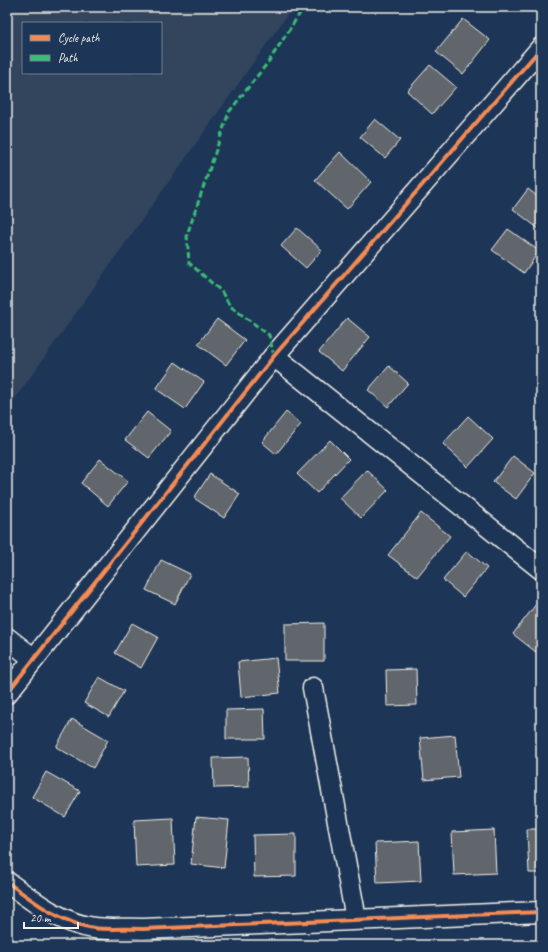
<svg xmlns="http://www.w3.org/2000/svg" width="548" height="952" font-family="Caveat,sans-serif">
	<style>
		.built { fill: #31445d; fill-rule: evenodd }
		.building { fill: #60666c; stroke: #f4f1e8 }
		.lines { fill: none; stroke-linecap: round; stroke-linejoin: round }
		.minor-casing { stroke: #f4f1e8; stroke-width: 23 }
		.minor { stroke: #1d3557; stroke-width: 20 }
		.quiet { stroke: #3abd76; stroke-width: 3; stroke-dasharray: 6 3; stroke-linecap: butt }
		.cycleway-casing { stroke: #1d3557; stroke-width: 6 }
		.cycleway { stroke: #f68b52; stroke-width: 4 }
	</style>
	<rect width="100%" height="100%" fill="#1d3557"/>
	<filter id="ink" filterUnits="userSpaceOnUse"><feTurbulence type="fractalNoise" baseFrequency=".025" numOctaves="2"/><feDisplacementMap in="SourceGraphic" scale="8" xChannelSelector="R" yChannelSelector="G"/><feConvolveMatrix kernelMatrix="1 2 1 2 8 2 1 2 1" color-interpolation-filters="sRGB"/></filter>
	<g filter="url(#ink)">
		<path class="built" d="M 7,7 L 293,7 L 7,410 ZM 23,23 L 161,23 L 161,73 L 23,73 Z"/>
		<g class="building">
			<path d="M 463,19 L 490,40 L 463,74 L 436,52 Z"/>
			<path d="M 430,65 L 456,87 L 432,114 L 407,91 Z"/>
			<path d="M 375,119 L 400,140 L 385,158 L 360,137 Z"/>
			<path d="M 340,152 L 371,182 L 347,209 L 315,180 Z"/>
			<path d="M 528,189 L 541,199 L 541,226 L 539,229 L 513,209 Z"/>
			<path d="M 297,228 L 322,250 L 306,268 L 281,246 Z"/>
			<path d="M 508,229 L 539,251 L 524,273 L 492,250 Z"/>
			<path d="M 347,318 L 370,337 L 342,371 L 319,352 Z"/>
			<path d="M 217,319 L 245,340 L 226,365 L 198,344 Z"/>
			<path d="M 175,362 L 204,382 L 185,409 L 156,389 Z"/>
			<path d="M 389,366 L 408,383 L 388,407 L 368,390 Z"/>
			<path d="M 147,412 L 171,431 L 149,458 L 125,440 Z"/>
			<path d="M 286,412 L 301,424 L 276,454 L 262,442 Z"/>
			<path d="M 468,416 L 493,439 L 468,467 L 443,444 Z"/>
			<path d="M 330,440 L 349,459 L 317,493 L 297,474 Z"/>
			<path d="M 513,456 L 535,473 L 516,499 L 493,482 Z"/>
			<path d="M 100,459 L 128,481 L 108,506 L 81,483 Z"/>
			<path d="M 367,470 L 388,490 L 361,518 L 340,498 Z"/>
			<path d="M 210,474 L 240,494 L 224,518 L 194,498 Z"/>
			<path d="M 421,513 L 450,536 L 417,577 L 388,555 Z"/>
			<path d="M 541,519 L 541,529 L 536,525 Z"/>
			<path d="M 467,551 L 487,568 L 463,597 L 443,580 Z"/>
			<path d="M 161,560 L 190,574 L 175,604 L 146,590 Z"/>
			<path d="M 537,603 L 541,606 L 541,656 L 513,634 Z"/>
			<path d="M 132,623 L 158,637 L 141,668 L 115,653 Z"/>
			<path d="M 324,623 L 324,661 L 285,661 L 285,624 Z"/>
			<path d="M 276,658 L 280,693 L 241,697 L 238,662 Z"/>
			<path d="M 416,669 L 417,705 L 387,706 L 386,670 Z"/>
			<path d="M 99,677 L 124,691 L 109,717 L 84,703 Z"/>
			<path d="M 264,709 L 265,739 L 226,739 L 226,710 Z"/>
			<path d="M 72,719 L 108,740 L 93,768 L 56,747 Z"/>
			<path d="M 455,735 L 459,777 L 424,780 L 420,738 Z"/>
			<path d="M 248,757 L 249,787 L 214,788 L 213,758 Z"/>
			<path d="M 46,772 L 80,791 L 65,817 L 32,797 Z"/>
			<path d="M 196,817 L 229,820 L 224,868 L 191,864 Z"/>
			<path d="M 173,818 L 175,865 L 136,867 L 134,820 Z"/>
			<path d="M 527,829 L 541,829 L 541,873 L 529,873 Z"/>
			<path d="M 494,830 L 496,873 L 454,875 L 452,832 Z"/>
			<path d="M 296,834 L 296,876 L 254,877 L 253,835 Z"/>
			<path d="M 419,841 L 421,881 L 377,883 L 375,843 Z"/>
		</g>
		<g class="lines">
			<g class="minor-casing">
				<g id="minor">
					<path d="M 274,356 L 541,569"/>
					<path d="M 7,638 L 34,659"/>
					<path d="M 313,688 L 356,919"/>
					<path d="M 7,693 L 274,356 L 541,48"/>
					<path d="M 7,882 C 33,901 62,924 94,928 C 109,930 127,928 143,929 L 541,912"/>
				</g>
			</g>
			<use href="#minor" class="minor"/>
			<path class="quiet" d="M 274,356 L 269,335 L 230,306 L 221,291 L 189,263 L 187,235 L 229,112 L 269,61 L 304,7"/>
			<g class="cycleway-casing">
				<g id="cycleway">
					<path d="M 7,693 L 274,356 L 541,48"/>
					<path d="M 7,882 C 33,901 62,924 94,928 C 109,930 127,928 143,929 L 541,912"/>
				</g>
			</g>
			<use href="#cycleway" class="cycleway"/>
		</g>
	</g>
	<rect width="548" height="952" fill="none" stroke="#1d3557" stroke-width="24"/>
	<rect x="12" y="12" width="524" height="928" fill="none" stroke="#f4f1e8" stroke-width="1.5" filter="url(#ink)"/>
	<rect x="22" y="22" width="140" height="52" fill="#1d3557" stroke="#738091"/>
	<rect x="30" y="35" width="20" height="6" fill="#f68b52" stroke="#738091"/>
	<text x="58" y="42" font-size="12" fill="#f4f1e8">Cycle path</text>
	<rect x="30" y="55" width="20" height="6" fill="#3abd76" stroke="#738091"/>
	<text x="58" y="62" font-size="12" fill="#f4f1e8">Path</text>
	<path d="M24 922v6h54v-6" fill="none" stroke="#f4f1e8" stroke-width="2"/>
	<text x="30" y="922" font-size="12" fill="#f4f1e8" stroke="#1d3557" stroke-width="3" paint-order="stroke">20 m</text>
</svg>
